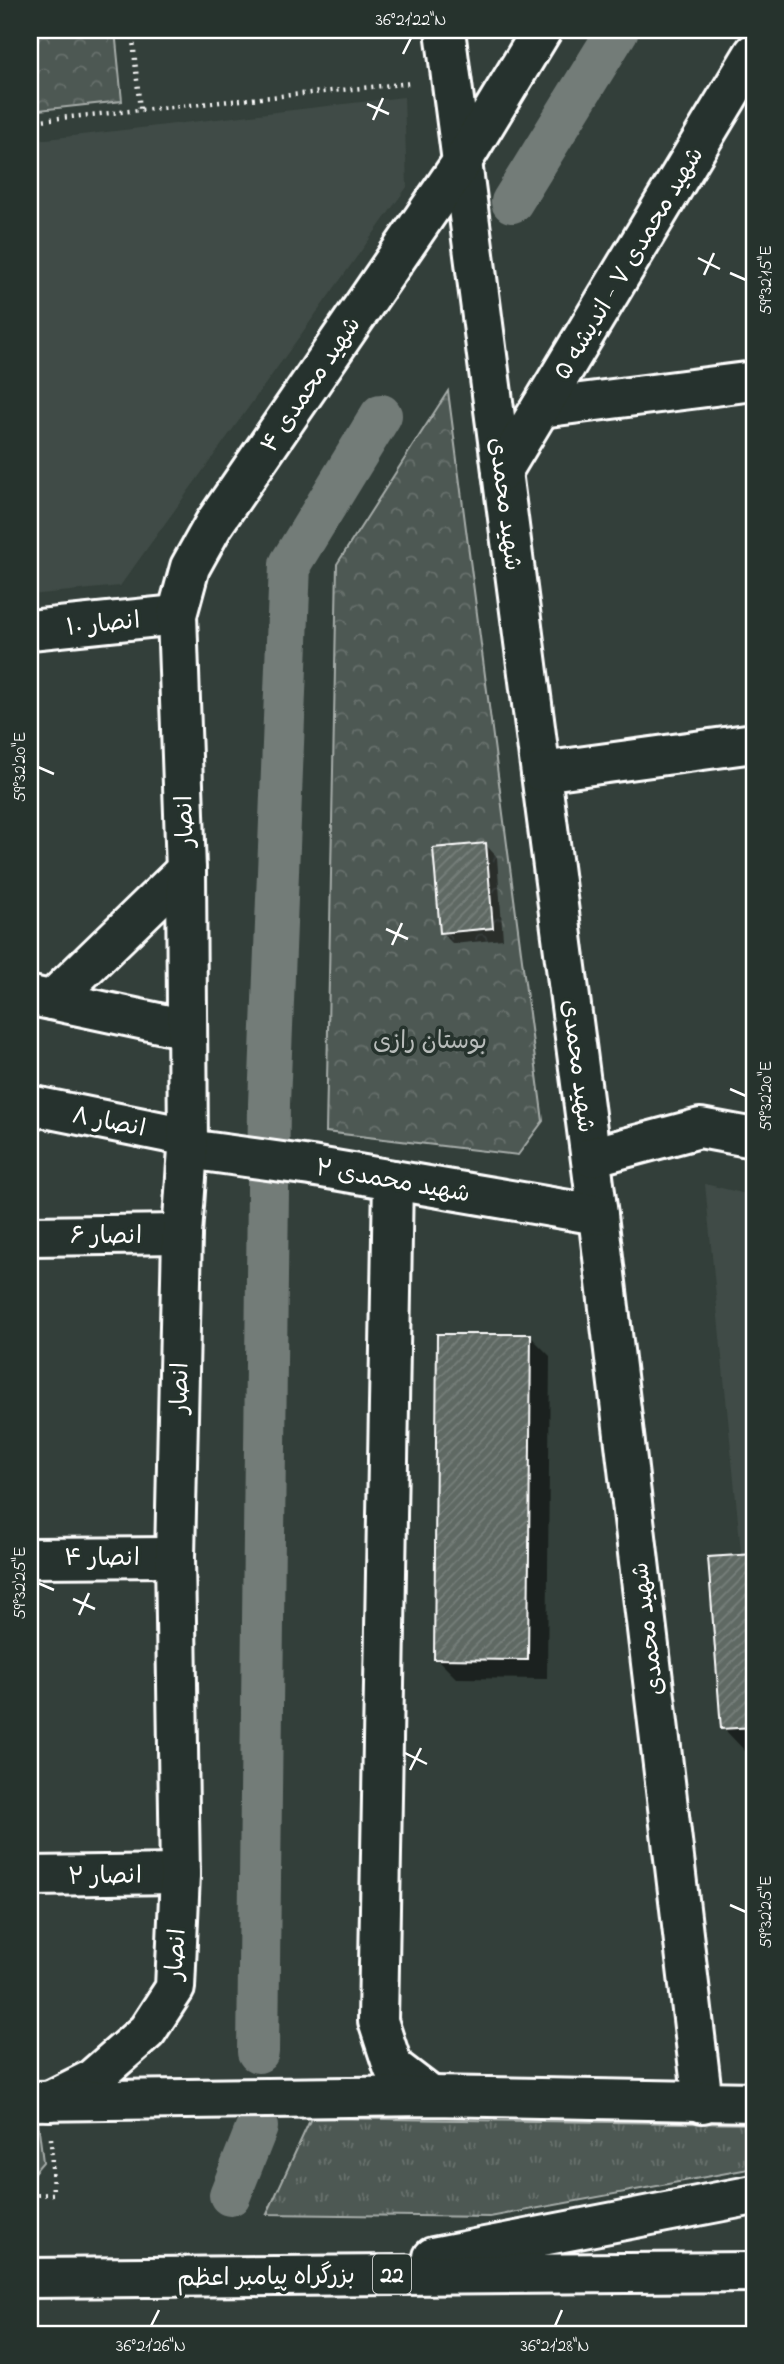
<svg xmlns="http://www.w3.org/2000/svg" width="784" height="2364" font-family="'Indie Flower','Playpen Sans Arabic',sans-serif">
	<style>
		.built { fill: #404c47 }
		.grass { fill: url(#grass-tufts); stroke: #a6aca9; stroke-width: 2 }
		.forest { fill: url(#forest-crowns); stroke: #a6aca9; stroke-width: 2 }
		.shadow { fill: #0007 }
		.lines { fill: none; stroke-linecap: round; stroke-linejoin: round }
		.canal { stroke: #737b78; stroke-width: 42 }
		.building { fill: url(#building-hatch); stroke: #fff; stroke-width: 2 }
		.minor-casing { stroke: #fff; stroke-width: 44 }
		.highway-casing { stroke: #fff; stroke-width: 44 }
		.path { stroke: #fff; stroke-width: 4.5; stroke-dasharray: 2 5; stroke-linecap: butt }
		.minor { stroke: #26332d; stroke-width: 38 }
		.highway { stroke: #26332d; stroke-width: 38 }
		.ticks { fill: none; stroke: #fff; stroke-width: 2.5 }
		.labels { text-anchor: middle; stroke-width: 7; stroke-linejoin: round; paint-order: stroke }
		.shield { fill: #26332d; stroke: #bec2c0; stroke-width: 2 }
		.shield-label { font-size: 23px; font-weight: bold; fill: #fff }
		.street-label { font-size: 24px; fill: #fff; stroke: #26332d }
		.park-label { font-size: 24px; fill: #b8bcba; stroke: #26332d }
		.neatline { fill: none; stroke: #fff; stroke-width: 2.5 }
		.ticks-label { font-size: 18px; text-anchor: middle; fill: #fff }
	</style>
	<defs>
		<pattern id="grass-tufts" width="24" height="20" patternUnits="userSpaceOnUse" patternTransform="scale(1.75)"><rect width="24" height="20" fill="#4d5853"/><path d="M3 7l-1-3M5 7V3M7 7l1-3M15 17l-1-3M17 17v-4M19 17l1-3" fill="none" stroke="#68716d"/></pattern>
		<pattern id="forest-crowns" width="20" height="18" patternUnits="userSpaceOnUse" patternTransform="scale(1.75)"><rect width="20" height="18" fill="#4d5853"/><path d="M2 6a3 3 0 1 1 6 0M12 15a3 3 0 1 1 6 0" fill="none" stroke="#68716d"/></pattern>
		<pattern id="building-hatch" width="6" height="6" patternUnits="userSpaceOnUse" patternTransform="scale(1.75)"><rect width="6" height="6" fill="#5f6964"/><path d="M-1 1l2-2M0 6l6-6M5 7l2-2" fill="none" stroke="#77807b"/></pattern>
	</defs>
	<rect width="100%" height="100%" fill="#333f3a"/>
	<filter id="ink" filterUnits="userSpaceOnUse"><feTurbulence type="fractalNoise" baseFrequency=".0143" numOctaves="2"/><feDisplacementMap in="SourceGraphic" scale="14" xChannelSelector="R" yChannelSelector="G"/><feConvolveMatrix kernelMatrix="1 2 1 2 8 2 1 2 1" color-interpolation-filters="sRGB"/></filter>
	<g filter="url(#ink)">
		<g class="built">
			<path d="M 404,97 L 407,187 L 120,586 L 30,595 L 30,141 Z"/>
			<path d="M 705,1184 L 754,1196 L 754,1684 Z"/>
		</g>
		<g class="grass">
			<path d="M 311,2118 L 754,2124 L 754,2168 L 490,2217 L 267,2214 Z"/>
			<path d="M 30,2122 L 38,2122 L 43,2162 L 30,2177 Z"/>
		</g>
		<g class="forest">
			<path d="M 30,30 L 115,30 L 122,101 L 30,111 Z"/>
			<path d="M 448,391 L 543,1121 L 518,1155 L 326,1132 L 337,564 Z"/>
		</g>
		<g class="shadow">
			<path d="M 486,845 L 497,857 L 503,939 L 453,944 L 441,932 Z"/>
			<path d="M 530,1336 L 550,1356 L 547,1679 L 456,1678 L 436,1658 Z"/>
			<path d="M 754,1556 L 754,1752 L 747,1753 L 723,1728 L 710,1559 Z"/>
		</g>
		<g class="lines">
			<g class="canal">
				<path d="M 512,202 L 618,30"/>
				<path d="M 258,2052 L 269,1104 L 290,564 L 381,415"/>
				<path d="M 230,2195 L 257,2127"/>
			</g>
		</g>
		<g class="building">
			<path d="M 486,843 L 493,928 L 440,933 L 433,848 Z"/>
			<path d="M 437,1334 L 531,1334 L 528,1660 L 434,1659 Z"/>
			<path d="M 754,1554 L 754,1727 L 721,1729 L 708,1557 Z"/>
		</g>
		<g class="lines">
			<g class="minor-casing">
				<g id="minor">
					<path d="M 445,30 L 598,1215 L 703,2103"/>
					<path d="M 541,408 L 754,381"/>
					<path d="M 502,472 L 754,53"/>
					<path d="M 30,630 L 177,615"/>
					<path d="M 541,772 L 754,743"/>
					<path d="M 32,996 L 187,1029"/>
					<path d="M 52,1000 L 186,870"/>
					<path d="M 30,1105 L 188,1137"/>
					<path d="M 188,1149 L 311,1166 L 598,1215"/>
					<path d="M 591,1157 L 700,1128 L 754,1138"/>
					<path d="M 393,1180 L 378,2021 L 393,2067 L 431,2096"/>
					<path d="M 30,1236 L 182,1234"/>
					<path d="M 30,1558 L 175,1557"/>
					<path d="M 30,1876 L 180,1874"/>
					<path d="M 49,2101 L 91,2080 L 147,2031 L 175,1988 L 180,1874 L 175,1557 L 182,1234 L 188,1149 L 186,870 L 177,615 L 190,567 L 214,524 L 462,162 L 542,30"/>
				</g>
			</g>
			<g class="highway-casing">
				<g id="highway">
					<path d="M 30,2101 L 431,2096 L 754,2102"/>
					<path d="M 433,2257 L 754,2195"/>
					<path d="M 30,2278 L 754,2272"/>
				</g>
			</g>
			<g class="path">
				<path d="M 132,30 L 140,110"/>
				<path d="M 30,121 L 412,83"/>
				<path d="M 30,2195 L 53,2194 L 51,2138"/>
			</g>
			<use href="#minor" class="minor"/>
			<use href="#highway" class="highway"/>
		</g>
	</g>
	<path class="ticks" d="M 403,54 L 411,38M 367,104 L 389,114M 373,120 L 383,98M 698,258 L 720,269M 730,273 L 746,280M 704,275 L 714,253M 38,767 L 54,774M 386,929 L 408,939M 392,945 L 402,923M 730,1089 L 746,1096M 38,1583 L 54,1590M 73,1599 L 95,1609M 79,1615 L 89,1593M 405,1753 L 427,1764M 410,1770 L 421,1748M 730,1905 L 746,1912M 151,2326 L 159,2310M 555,2326 L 562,2310"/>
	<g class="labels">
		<rect class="shield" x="373" y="2254.5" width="38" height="39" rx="5"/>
		<g class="shield-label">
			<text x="392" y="2282">22</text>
		</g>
		<g class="street-label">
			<text transform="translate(628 263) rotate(-59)" y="8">شهید محمدی ۷ - اندیشه ۵</text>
			<text transform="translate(310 384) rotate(-56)" y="8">شهید محمدی ۴</text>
			<text transform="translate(506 504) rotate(83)" y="8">شهید محمدی</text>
			<text transform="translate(103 623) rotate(-6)" y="8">انصار ۱۰</text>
			<text transform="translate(184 821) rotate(-92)" y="8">انصار</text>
			<text transform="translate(579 1066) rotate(83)" y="8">شهید محمدی</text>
			<text transform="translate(109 1121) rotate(11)" y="8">انصار ۸</text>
			<text transform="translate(393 1180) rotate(10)" y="8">شهید محمدی ۲</text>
			<text x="106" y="1243">انصار ۶</text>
			<text transform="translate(179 1388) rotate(-89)" y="8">انصار</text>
			<text x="102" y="1565">انصار ۴</text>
			<text transform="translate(647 1629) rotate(-97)" y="8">شهید محمدی</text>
			<text transform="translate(105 1875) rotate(-1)" y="8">انصار ۲</text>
			<text transform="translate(175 1954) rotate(-86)" y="8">انصار</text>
			<text transform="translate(266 2276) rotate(-1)" y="8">بزرگراه پیامبر اعظم</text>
		</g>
		<g class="park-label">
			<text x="430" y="1048">بوستان رازی</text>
		</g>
	</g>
	<rect width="784" height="2364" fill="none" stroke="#26332d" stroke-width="77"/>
	<rect x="38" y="38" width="708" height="2288" class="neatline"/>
	<g class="ticks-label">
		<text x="411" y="25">36°21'22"N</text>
		<text transform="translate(765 280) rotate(-90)" y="6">59°32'15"E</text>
		<text transform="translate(19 767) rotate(-90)" y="6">59°32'20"E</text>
		<text transform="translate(765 1096) rotate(-90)" y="6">59°32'20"E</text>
		<text transform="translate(19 1583) rotate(-90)" y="6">59°32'25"E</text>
		<text transform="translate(765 1912) rotate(-90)" y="6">59°32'25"E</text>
		<text x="151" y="2351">36°21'26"N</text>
		<text x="555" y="2351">36°21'28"N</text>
	</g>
</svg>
